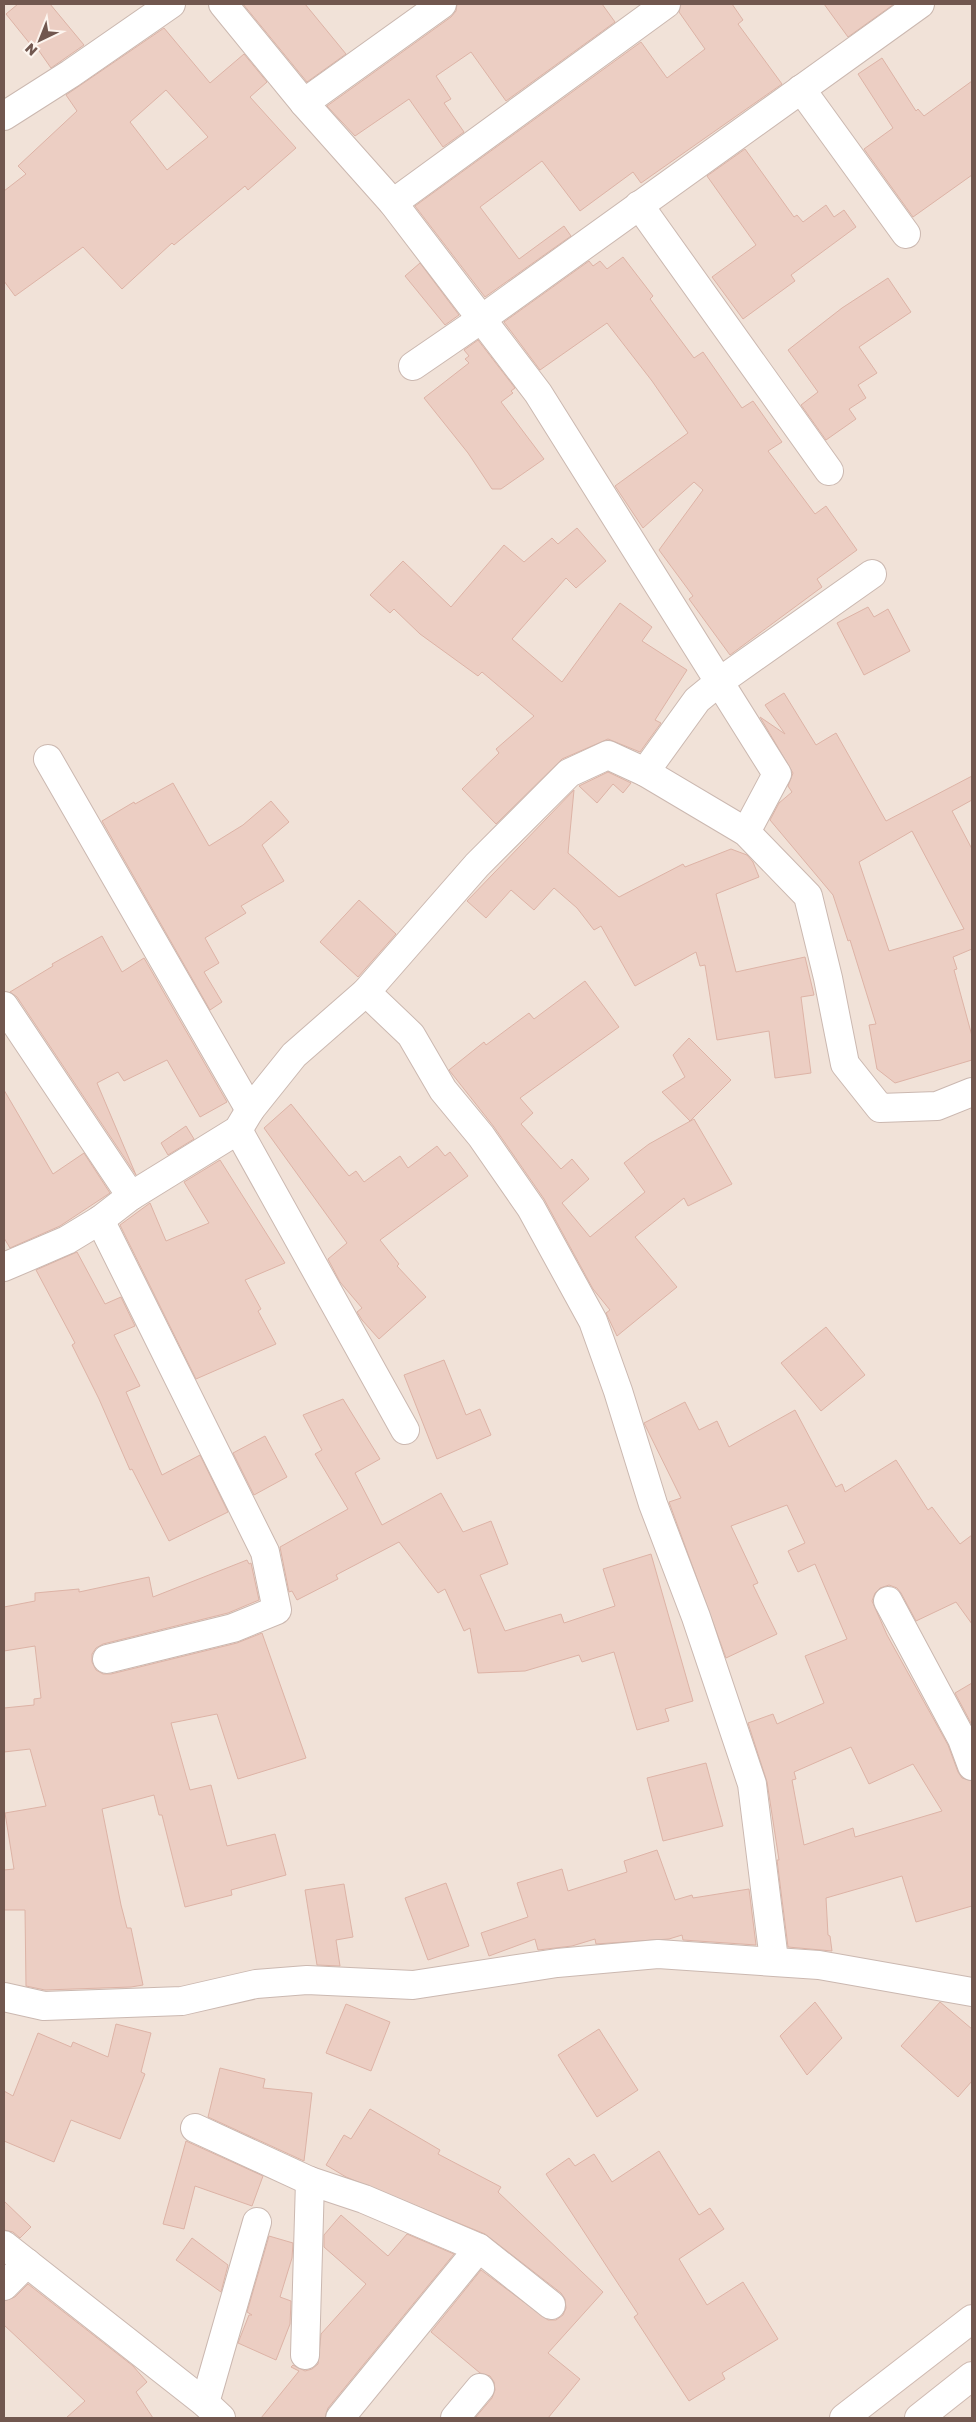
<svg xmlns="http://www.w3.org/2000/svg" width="976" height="2422" font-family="'Golos Text',sans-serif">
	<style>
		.residential { fill: #f1e2d8 }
		.building { fill: #eccec3; stroke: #ddb3a6; fill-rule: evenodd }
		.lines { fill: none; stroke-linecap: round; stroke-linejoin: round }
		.minor-casing { stroke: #cbb8b0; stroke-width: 30 }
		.secondary-casing { stroke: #cfbab1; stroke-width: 30 }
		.minor { stroke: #fff; stroke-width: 28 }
		.secondary { stroke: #fff; stroke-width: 28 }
	</style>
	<rect width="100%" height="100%" fill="#faf1e9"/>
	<rect class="residential" x="4" y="4" width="968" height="2414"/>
	<g class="building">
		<path d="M 18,4 L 50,4 L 84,45 L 51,68 L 37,48 L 35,50 L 6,14 Z"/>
		<path d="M 243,4 L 305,4 L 346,54 L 307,82 Z"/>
		<path d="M 457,4 L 602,4 L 615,22 L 506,101 L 471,52 L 436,76 L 451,99 L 444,103 L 464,132 L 443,147 L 409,99 L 355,136 L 327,106 L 451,17 L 456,11 Z"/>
		<path d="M 681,4 L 732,4 L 743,20 L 738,24 L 782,84 L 641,183 L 633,172 L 580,211 L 542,161 L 480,207 L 519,259 L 564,226 L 571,236 L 485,297 L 415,206 L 641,42 L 667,78 L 705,49 L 679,12 Z"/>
		<path d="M 824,4 L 894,4 L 848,37 Z"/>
		<path d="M 164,28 L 210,83 L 244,54 L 267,82 L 250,97 L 296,148 L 248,190 L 245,186 L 174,245 L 172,243 L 122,289 L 83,247 L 15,296 L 4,281 L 4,191 L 26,174 L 18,166 L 77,111 L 66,95 ZM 166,90 L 208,137 L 167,170 L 130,122 Z"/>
		<path d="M 882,58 L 916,111 L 918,109 L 924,116 L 972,81 L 972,175 L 913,217 L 864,149 L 893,128 L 858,74 Z"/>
		<path d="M 745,149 L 794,217 L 797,215 L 803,222 L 826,205 L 834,217 L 844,210 L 856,227 L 791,275 L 795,281 L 743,319 L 712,277 L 756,245 L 707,176 Z"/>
		<path d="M 623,257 L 653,296 L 650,299 L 694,358 L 703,352 L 742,408 L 753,401 L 782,442 L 768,451 L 815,514 L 826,506 L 857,550 L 817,579 L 822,587 L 730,655 L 689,599 L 693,596 L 659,550 L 703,490 L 694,482 L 643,528 L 615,486 L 688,433 L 652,381 L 607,323 L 540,370 L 504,322 L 589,261 L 593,266 L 600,261 L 607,269 Z"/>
		<path d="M 420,263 L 459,315 L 445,325 L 405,276 Z"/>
		<path d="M 888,278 L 911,312 L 859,347 L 877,373 L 858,385 L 866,398 L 849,409 L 856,419 L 826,440 L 801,405 L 818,392 L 788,350 L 842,308 Z"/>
		<path d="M 478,340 L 515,388 L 511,391 L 513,393 L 501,402 L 544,459 L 501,489 L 492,489 L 468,453 L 424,398 L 469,363 L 465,359 L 469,356 L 464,350 Z"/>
		<path d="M 577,528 L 606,561 L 576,588 L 566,578 L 512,639 L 562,682 L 620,603 L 652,627 L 642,641 L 687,670 L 655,720 L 661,723 L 640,752 L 608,739 L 562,759 L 496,824 L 462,789 L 499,753 L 496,749 L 534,716 L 482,672 L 478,676 L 420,634 L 394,609 L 390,613 L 370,595 L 403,561 L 451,607 L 504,545 L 524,562 L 552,538 L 558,544 Z"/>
		<path d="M 868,607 L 874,617 L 888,609 L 910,651 L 864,675 L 837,623 Z"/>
		<path d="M 784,693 L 816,745 L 836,733 L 886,821 L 972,776 L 972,800 L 952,811 L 972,849 L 972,949 L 953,957 L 957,969 L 954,970 L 972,1036 L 972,1060 L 895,1083 L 877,1069 L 869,1025 L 876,1024 L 850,940 L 848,941 L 833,895 L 770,820 L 779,803 L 792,792 L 788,786 L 793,773 L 760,717 L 785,734 L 765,705 ZM 912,831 L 964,929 L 889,951 L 859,862 Z"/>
		<path d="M 608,772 L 631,783 L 623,793 L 613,784 L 597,803 L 579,786 Z"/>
		<path d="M 173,783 L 209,846 L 243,825 L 271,801 L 289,822 L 262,845 L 284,881 L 241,906 L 246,913 L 205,938 L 219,963 L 204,972 L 222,1002 L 210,1010 L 102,821 L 134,802 L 135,804 Z"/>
		<path d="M 574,790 L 568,853 L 619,897 L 683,864 L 685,867 L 731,849 L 747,855 L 753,862 L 759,877 L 716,894 L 736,972 L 805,957 L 814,995 L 801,997 L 811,1073 L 775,1078 L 769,1031 L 717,1040 L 705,965 L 700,966 L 696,952 L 635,986 L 601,926 L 594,930 L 577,908 L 554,888 L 534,910 L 511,890 L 486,918 L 467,901 Z"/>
		<path d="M 359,900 L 396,934 L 358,977 L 320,942 Z"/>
		<path d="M 102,936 L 122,972 L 144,958 L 227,1102 L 200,1117 L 167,1060 L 124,1081 L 118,1072 L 97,1083 L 136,1175 L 17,997 L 10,992 L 53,966 L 52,964 Z"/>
		<path d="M 585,981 L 619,1027 L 520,1098 L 533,1113 L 521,1124 L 561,1169 L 572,1159 L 589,1179 L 562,1203 L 590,1237 L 645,1192 L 624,1163 L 649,1144 L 694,1119 L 732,1184 L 688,1206 L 684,1198 L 635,1237 L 677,1287 L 617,1336 L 606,1313 L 610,1310 L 593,1289 L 544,1199 L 494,1127 L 449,1070 L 484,1042 L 486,1045 L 529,1013 L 534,1019 Z"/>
		<path d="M 689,1038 L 731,1080 L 690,1121 L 662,1092 L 685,1077 L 673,1055 Z"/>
		<path d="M 4,1090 L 53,1174 L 84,1153 L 110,1193 L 60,1226 L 10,1248 L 4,1238 Z"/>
		<path d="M 291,1104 L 349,1176 L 356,1171 L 364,1182 L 400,1156 L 408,1168 L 437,1146 L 445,1156 L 450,1152 L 468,1176 L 380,1240 L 399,1264 L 397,1266 L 426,1297 L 379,1339 L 362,1320 L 357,1312 L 362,1308 L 340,1282 L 328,1259 L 347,1243 L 264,1128 Z"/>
		<path d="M 186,1126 L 194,1139 L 168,1155 L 161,1143 Z"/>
		<path d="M 220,1160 L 285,1263 L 245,1280 L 261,1309 L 258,1311 L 276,1344 L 196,1379 L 120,1225 L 150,1203 L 166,1241 L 209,1223 L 184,1182 Z"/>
		<path d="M 77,1252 L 105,1304 L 121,1297 L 135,1326 L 114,1335 L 140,1386 L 126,1392 L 162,1475 L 200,1455 L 228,1512 L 169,1541 L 132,1469 L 130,1470 L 99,1399 L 72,1345 L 75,1343 L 36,1270 Z"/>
		<path d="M 826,1327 L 865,1375 L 821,1411 L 781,1363 Z"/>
		<path d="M 444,1360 L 466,1415 L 480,1409 L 491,1435 L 437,1459 L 404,1375 Z"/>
		<path d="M 343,1399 L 380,1459 L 355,1473 L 382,1525 L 441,1493 L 463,1532 L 491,1521 L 508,1564 L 480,1575 L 505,1631 L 561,1614 L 564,1623 L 615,1606 L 603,1569 L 651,1554 L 693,1701 L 665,1709 L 669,1721 L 637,1730 L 614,1652 L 582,1662 L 579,1655 L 525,1671 L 478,1673 L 470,1628 L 464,1631 L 445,1589 L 438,1593 L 399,1542 L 336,1575 L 338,1579 L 297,1600 L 292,1591 L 289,1592 L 280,1547 L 348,1509 L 315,1454 L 322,1450 L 303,1415 Z"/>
		<path d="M 685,1402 L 699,1430 L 717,1421 L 729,1447 L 795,1410 L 836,1487 L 842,1484 L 845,1492 L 896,1460 L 928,1510 L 932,1507 L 960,1544 L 972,1535 L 972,1624 L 956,1602 L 916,1621 L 901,1593 L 897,1588 L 889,1585 L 880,1588 L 875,1593 L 872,1601 L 887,1635 L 948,1745 L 958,1772 L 962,1778 L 972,1781 L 972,1906 L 916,1922 L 902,1876 L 826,1898 L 828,1935 L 830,1936 L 832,1951 L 788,1947 L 777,1860 L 779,1860 L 767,1782 L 748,1723 L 773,1714 L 777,1724 L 824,1703 L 805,1656 L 847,1639 L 815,1564 L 798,1572 L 788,1551 L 805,1543 L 787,1505 L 731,1526 L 758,1583 L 753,1585 L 777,1634 L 726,1658 L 669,1502 L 681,1498 L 644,1423 ZM 851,1747 L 869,1784 L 913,1764 L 942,1811 L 855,1837 L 853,1828 L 804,1845 L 792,1780 L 796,1779 L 794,1772 Z"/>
		<path d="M 265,1436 L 287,1477 L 254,1495 L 233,1453 Z"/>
		<path d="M 247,1560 L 249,1564 L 251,1563 L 259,1600 L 228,1613 L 103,1644 L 96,1648 L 92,1654 L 92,1662 L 96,1670 L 103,1674 L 111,1674 L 237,1643 L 262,1633 L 306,1758 L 238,1779 L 217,1714 L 171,1723 L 190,1790 L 211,1785 L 227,1846 L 275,1834 L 286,1875 L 231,1890 L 232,1895 L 185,1907 L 162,1815 L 159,1815 L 154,1795 L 102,1809 L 121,1905 L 127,1928 L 131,1928 L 143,1985 L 131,1987 L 45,1990 L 26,1986 L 25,1910 L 4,1910 L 4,1870 L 14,1869 L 5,1813 L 46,1806 L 30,1749 L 4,1752 L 4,1708 L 34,1705 L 34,1699 L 41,1698 L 35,1646 L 4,1651 L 4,1607 L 35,1601 L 35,1593 L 79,1589 L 79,1592 L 149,1577 L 153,1597 Z"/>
		<path d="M 972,1683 L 972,1725 L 955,1693 Z"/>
		<path d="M 706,1763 L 723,1826 L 663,1841 L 647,1778 Z"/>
		<path d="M 657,1850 L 675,1900 L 692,1895 L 693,1898 L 749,1889 L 756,1945 L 683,1940 L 682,1935 L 669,1939 L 596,1944 L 595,1939 L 572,1946 L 538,1950 L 535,1939 L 489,1956 L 481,1933 L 528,1917 L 517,1883 L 562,1869 L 568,1891 L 627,1872 L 624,1861 Z"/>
		<path d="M 446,1883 L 469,1946 L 428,1960 L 405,1898 Z"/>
		<path d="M 344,1884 L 353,1937 L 336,1940 L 340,1966 L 317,1965 L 305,1890 Z"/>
		<path d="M 815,2002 L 842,2038 L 807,2075 L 780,2036 Z"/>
		<path d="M 940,2002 L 972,2029 L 972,2081 L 958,2097 L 901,2046 Z"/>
		<path d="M 346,2004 L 390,2022 L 371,2071 L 326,2053 Z"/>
		<path d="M 116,2024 L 151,2033 L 141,2072 L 145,2074 L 120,2139 L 71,2120 L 54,2162 L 4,2141 L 4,2091 L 13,2096 L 38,2033 L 71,2047 L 73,2042 L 108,2057 Z"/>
		<path d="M 599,2029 L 638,2090 L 597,2117 L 558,2055 Z"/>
		<path d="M 220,2068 L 265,2079 L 263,2088 L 312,2093 L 304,2161 L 208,2117 Z"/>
		<path d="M 370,2109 L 440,2150 L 438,2154 L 501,2187 L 498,2192 L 603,2292 L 548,2353 L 580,2379 L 548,2418 L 475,2418 L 492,2398 L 495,2390 L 494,2382 L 490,2376 L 480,2373 L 431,2332 L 481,2270 L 548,2320 L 556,2320 L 563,2315 L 566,2308 L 565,2299 L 561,2293 L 485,2234 L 346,2177 L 326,2165 L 344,2135 L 351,2139 Z"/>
		<path d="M 186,2141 L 263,2176 L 252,2206 L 195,2186 L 184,2229 L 163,2224 Z"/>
		<path d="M 659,2151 L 699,2215 L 710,2208 L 724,2229 L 679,2259 L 707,2305 L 743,2282 L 778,2339 L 722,2373 L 725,2379 L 689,2401 L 634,2317 L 638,2314 L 546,2174 L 569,2158 L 575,2166 L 594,2154 L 612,2182 Z"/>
		<path d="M 4,2201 L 31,2227 L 20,2238 L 13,2232 L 4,2230 Z"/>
		<path d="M 341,2215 L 388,2256 L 407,2234 L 454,2254 L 328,2408 L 325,2418 L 261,2418 L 299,2371 L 291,2367 L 293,2365 L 305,2371 L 312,2369 L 318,2364 L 321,2334 L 366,2284 L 324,2247 L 324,2235 Z"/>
		<path d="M 269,2236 L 293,2243 L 292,2258 L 280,2297 L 291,2301 L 290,2324 L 276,2360 L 238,2343 L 249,2315 L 252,2315 L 247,2312 Z"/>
		<path d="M 192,2238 L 228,2265 L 221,2292 L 176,2260 Z"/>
		<path d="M 28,2284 L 133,2366 L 147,2382 L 136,2392 L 153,2418 L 66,2418 L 85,2401 L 4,2325 L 4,2301 L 15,2297 Z"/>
	</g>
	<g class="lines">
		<g class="minor-casing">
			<g id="minor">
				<path d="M 223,4 L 304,103 L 393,203 L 538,393 L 777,774 L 746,832"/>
				<path d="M 801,89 L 906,234"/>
				<path d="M 304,103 L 442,4"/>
				<path d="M 4,116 L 70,74 L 171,4"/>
				<path d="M 393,203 L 666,4"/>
				<path d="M 639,205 L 829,471"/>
				<path d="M 413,366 L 483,318 L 920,4"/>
				<path d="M 48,759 L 250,1110"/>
				<path d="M 645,772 L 746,832 L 808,896 L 828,978 L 845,1064 L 880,1108 L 937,1106 L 972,1092"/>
				<path d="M 366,992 L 411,1035 L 443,1090 L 481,1136 L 531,1208 L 593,1321 L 618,1391 L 653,1504 L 696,1617 L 752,1784 L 774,1960"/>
				<path d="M 4,1006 L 131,1196"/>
				<path d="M 238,1130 L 405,1430"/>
				<path d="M 100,1220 L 265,1552 L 277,1610 L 233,1628 L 107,1659"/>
				<path d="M 4,1267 L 67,1240 L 100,1220 L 131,1196 L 238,1130 L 250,1110 L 294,1055 L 366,992 L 477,865 L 569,773 L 608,755 L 645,772 L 697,700 L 719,682 L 872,574"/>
				<path d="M 888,1601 L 962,1739 L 972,1766"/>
				<path d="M 4,1997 L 44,2006 L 182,2001 L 256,1984 L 307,1980 L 413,1985 L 557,1963 L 658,1954 L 819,1965 L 972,1992"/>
				<path d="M 195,2128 L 310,2181 L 364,2199 L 479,2248 L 551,2305"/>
				<path d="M 4,2245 L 205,2403 L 221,2418"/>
				<path d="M 4,2286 L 27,2263"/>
				<path d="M 305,2355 L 310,2181"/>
				<path d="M 205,2403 L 257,2222"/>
				<path d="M 340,2418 L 479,2248"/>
				<path d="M 455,2418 L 480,2388"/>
			</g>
		</g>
		<g class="secondary-casing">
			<g id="secondary">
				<path d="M 844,2418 L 972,2319"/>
				<path d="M 919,2418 L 972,2376"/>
			</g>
		</g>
		<use href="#minor" class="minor"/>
		<use href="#secondary" class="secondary"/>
	</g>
	<rect width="976" height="2422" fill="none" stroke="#71574f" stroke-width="10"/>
	<g transform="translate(40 40) rotate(223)" stroke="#fdf5ef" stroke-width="4" paint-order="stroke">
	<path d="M0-4L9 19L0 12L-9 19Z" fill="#71574f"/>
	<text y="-8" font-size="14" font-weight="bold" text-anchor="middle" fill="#71574f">N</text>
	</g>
</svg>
